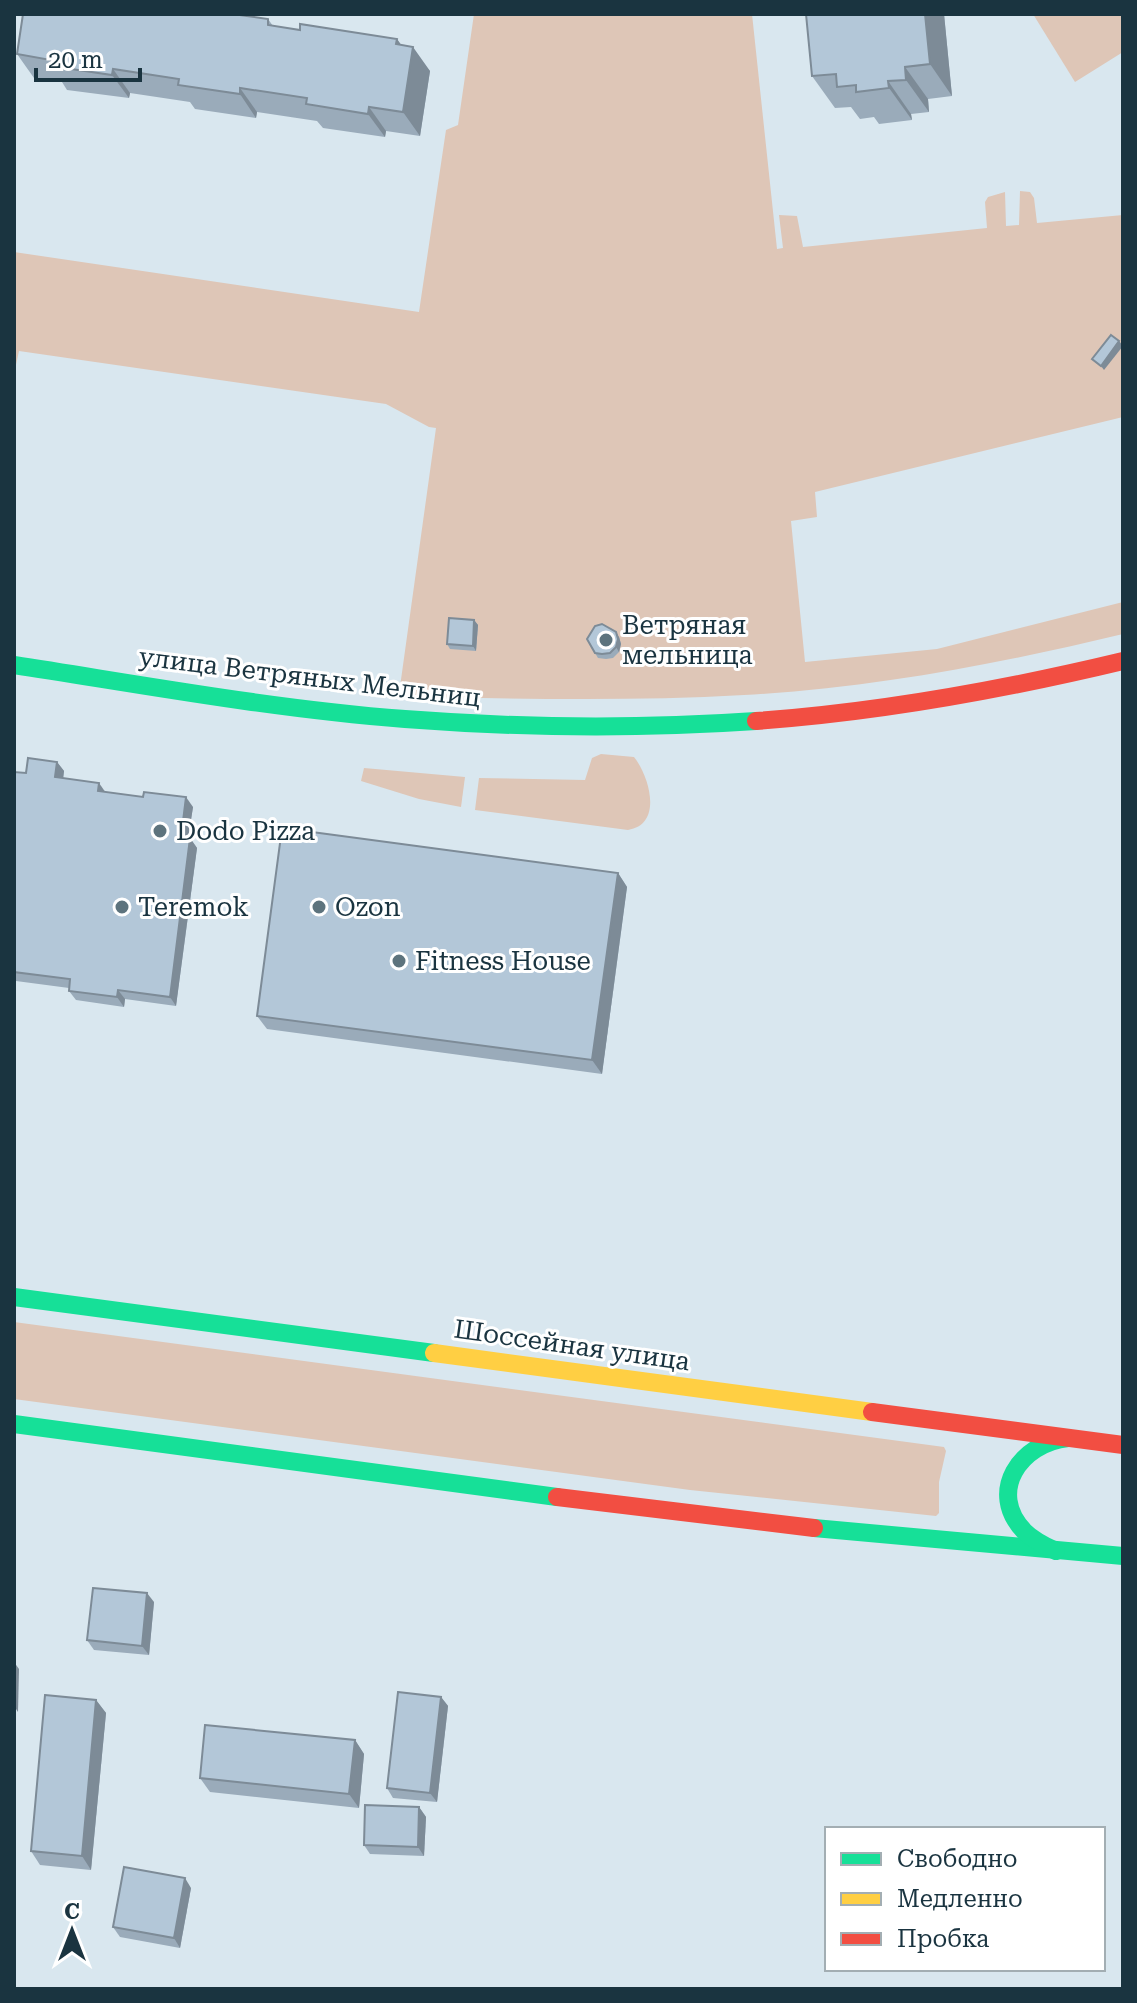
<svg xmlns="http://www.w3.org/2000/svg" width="1137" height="2003" font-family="'Roboto Serif',serif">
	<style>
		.green { fill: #dec6b7 }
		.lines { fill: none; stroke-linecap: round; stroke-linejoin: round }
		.fast { stroke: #16e098; stroke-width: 18 }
		.slow { stroke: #ffcf43; stroke-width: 18 }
		.jam { stroke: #f24e42; stroke-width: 18 }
		.wall { fill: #9aabba }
		.shaded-wall { fill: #7d8b97 }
		.building { fill: #b3c7d8; stroke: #7d8b97; stroke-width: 2 }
		.poi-dot { fill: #5d737d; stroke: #fff; stroke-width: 3 }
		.labels { text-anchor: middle; stroke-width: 6; stroke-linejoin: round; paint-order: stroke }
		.poi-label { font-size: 26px; fill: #1a3440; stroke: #fff; text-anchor: start }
		.street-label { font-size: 26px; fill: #1a3440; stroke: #fff }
	</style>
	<rect width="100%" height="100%" fill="#d9e7ef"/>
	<g class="green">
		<path d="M 474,14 L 752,14 L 777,249 L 783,248 L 779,215 L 797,216 L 803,247 L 987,228 L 985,202 L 988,197 L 1005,192 L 1006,226 L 1019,225 L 1020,191 L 1030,192 L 1034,198 L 1037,223 L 1123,215 L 1123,417 L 815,492 L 817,517 L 791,521 L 805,662 L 937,649 L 1123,602 L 1123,634 C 998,664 872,688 744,695 C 638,701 533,699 427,697 L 399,694 L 436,428 L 429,427 L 386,404 L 19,351 L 14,374 L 14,252 L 419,312 L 446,130 L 458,125 Z"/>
		<path d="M 1033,14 L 1123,14 L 1123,52 L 1075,82 Z"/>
		<path d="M 601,754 L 634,757 C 650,777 663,825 628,830 L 475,810 L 479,778 L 585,780 L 592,758 Z"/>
		<path d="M 364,768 L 465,777 L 461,807 L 419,799 L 361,781 Z"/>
		<path d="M 14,1322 L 944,1447 L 946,1451 L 939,1482 L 939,1513 L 936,1516 L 690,1490 L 14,1399 Z"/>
	</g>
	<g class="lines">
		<g class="fast">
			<path d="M 14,665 C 144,685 274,709 405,719 C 522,728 639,729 756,721"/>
			<path d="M 14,1297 L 434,1353"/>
			<path d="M 14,1424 L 557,1497"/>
			<path d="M 814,1528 L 1123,1556"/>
			<path d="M 1056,1551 C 1045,1546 1033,1540 1024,1531 C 987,1492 1020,1443 1068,1438"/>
		</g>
		<path class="slow" d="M 434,1353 L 872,1412"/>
		<g class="jam">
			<path d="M 756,721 C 881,712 1002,690 1123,661"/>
			<path d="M 872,1412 L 1123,1445"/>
			<path d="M 557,1497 L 814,1528"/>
		</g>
	</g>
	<g class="wall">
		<path d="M 806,14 L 944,14 L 952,96 L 928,99 L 929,112 L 911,114 L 912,120 L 879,124 L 874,117 L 860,119 L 851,107 L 835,108 L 812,76 Z"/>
		<path d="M 268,19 L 273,26 L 300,30 L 397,39 L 401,45 L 430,71 L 420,136 L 386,131 L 385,137 L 323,128 L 317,121 L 257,112 L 256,118 L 195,109 L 190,102 L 130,93 L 129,98 L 67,90 L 62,82 L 34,78 L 17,54 Z"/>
		<path d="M 474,620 L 478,625 L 476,651 L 450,649 L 447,644 Z"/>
		<path d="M 619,637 L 621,644 L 619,652 L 613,658 L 606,659 L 598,658 L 595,653 Z"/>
		<path d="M 57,762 L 64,771 L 63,779 L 106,792 L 193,807 L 188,838 L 190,838 L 197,848 L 176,1006 L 125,999 L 124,1007 L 76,1000 L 69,991 L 69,988 L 16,981 L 14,990 L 14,772 L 26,773 Z"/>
		<path d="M 618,873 L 627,887 L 602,1074 L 267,1029 L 257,1016 Z"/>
		<path d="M 154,1602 L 149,1655 L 94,1650 L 87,1640 Z"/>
		<path d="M 441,1697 L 448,1706 L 437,1802 L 393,1798 L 387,1788 Z"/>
		<path d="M 96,1700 L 106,1713 L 91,1870 L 40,1865 L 31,1851 Z"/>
		<path d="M 355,1740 L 364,1754 L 359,1808 L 210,1792 L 200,1778 Z"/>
		<path d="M 419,1807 L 426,1817 L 424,1856 L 370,1854 L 364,1845 Z"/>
		<path d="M 191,1888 L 180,1948 L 120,1937 L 113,1927 Z"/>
	</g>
	<g class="shaded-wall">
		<path d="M 925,14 L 944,14 L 952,96 L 930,64 Z"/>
		<path d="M 397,39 L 411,59 L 413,47 L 430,71 L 420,136 L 403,112 L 396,44 Z"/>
		<path d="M 905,67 L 928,99 L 929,112 L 906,80 Z"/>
		<path d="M 113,69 L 130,93 L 129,98 L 112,75 Z"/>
		<path d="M 888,81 L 911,114 L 912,120 L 889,88 Z"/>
		<path d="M 240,88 L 257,112 L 256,118 L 240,94 Z"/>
		<path d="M 369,107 L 386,131 L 385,137 L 368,114 Z"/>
		<path d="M 1119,341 L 1123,346 L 1104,370 L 1101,366 Z"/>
		<path d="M 474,620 L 478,625 L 476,651 L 473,646 Z"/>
		<path d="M 616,632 L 619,637 L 621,644 L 619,652 L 616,647 Z"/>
		<path d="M 57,762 L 64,771 L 62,787 L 55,777 Z"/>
		<path d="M 99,783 L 106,793 L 98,791 Z"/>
		<path d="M 186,797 L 193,807 L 187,846 L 181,837 Z"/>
		<path d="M 190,838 L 197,848 L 176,1006 L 170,997 Z"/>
		<path d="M 618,873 L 627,887 L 602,1074 L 592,1060 Z"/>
		<path d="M 118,990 L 125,999 L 124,1007 L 117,997 Z"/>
		<path d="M 147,1593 L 154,1602 L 149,1655 L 142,1646 Z"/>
		<path d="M 14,1662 L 19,1669 L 18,1712 L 14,1706 Z"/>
		<path d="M 441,1697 L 448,1706 L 437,1802 L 430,1793 Z"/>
		<path d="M 96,1700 L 106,1713 L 91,1870 L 82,1856 Z"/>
		<path d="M 355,1740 L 364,1754 L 359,1808 L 349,1794 Z"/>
		<path d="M 419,1807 L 426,1817 L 424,1856 L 418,1847 Z"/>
		<path d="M 185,1878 L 191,1888 L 180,1948 L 174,1938 Z"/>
	</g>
	<g class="building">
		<path d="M 23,14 L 232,14 L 268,19 L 268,25 L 300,30 L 300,24 L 397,39 L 396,44 L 413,47 L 403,112 L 369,107 L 368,114 L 306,104 L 307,98 L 240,88 L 240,94 L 178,85 L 179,79 L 113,69 L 112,75 L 51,66 L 51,60 L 17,54 Z"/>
		<path d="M 806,14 L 925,14 L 930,64 L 905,67 L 906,80 L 888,81 L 889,88 L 856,92 L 856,85 L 837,87 L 836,74 L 812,76 Z"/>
		<path d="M 1111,335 L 1119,341 L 1101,366 L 1092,359 Z"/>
		<path d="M 449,618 L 474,620 L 473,646 L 447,644 Z"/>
		<path d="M 602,624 L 616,632 L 618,639 L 616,647 L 610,653 L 602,654 L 595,653 L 587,639 L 595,626 Z"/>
		<path d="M 28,758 L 57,762 L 55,777 L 99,783 L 98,791 L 143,797 L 144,792 L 186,797 L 181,837 L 190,838 L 170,997 L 118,990 L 117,997 L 69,991 L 70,979 L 14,972 L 14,772 L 26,773 Z"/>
		<path d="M 282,828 L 618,873 L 592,1060 L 257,1016 Z"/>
		<path d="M 93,1588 L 147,1593 L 142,1646 L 87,1640 Z"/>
		<path d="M 398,1692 L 441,1697 L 430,1793 L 387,1788 Z"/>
		<path d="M 45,1695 L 96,1700 L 82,1856 L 31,1851 Z"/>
		<path d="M 205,1725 L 355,1740 L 349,1794 L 200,1778 Z"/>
		<path d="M 365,1805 L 419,1807 L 418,1847 L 364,1845 Z"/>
		<path d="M 124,1867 L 185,1878 L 174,1938 L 113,1927 Z"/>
	</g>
	<g class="poi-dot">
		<circle cx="606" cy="640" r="8"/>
		<circle cx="160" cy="831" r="8"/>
		<circle cx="122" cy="907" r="8"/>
		<circle cx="319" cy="907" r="8"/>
		<circle cx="399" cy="961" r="8"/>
	</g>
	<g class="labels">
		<g class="poi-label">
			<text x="622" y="634">Ветряная<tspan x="622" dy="30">мельница</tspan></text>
			<text x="176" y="840">Dodo Pizza</text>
			<text x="138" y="916">Teremok</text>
			<text x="335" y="916">Ozon</text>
			<text x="415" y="970">Fitness House</text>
		</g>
		<g class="street-label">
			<text transform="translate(310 677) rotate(7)" y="9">улица Ветряных Мельниц</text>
			<text transform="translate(572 1345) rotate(8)" y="9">Шоссейная улица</text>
		</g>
	</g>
	<rect width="1137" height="2003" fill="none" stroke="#1a3440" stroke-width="32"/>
	<rect x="825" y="1827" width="280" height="144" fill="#ffffff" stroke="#a3aeb3" stroke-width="2"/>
	<rect x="841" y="1853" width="40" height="12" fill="#16e098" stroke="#a3aeb3" stroke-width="2"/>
	<text x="897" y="1867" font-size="24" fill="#1a3440">Свободно</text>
	<rect x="841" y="1893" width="40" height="12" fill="#ffcf43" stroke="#a3aeb3" stroke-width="2"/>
	<text x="897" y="1907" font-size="24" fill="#1a3440">Медленно</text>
	<rect x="841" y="1933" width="40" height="12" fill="#f24e42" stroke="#a3aeb3" stroke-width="2"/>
	<text x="897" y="1947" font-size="24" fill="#1a3440">Пробка</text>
	<g transform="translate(72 1931)" stroke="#ffffff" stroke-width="6" paint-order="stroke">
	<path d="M0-6L14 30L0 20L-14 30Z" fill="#1a3440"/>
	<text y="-12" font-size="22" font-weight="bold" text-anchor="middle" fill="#1a3440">С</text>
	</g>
	<path d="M36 68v12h104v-12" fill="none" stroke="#1a3440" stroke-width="4"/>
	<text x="48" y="68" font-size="24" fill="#1a3440" stroke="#ffffff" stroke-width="6" paint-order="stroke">20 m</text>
</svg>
